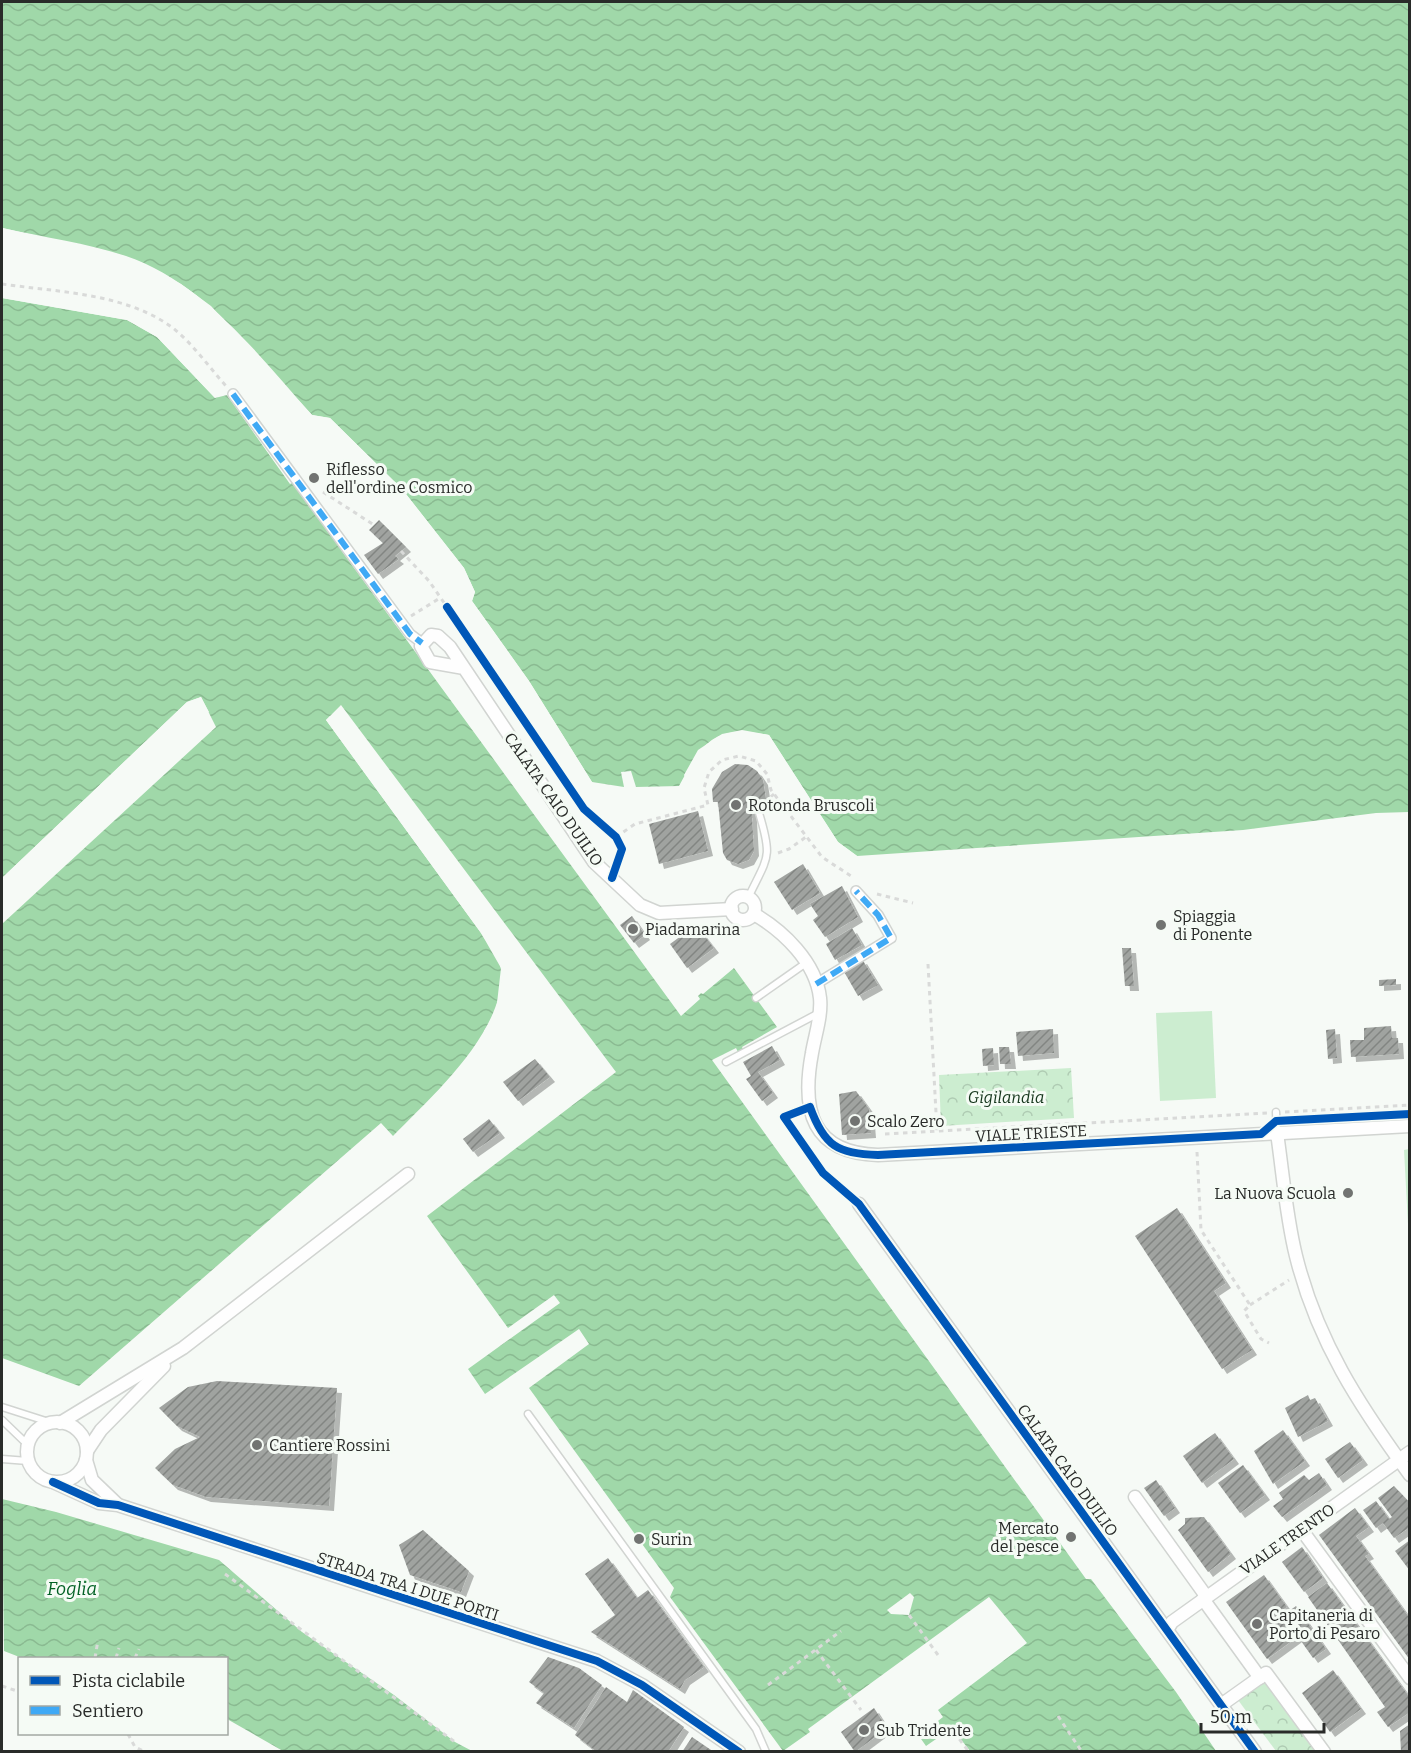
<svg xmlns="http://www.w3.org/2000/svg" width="1411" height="1753" font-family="Bitter,serif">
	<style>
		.park { fill: url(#park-crowns) }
		.garden { fill: #ccedd0 }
		.water { fill: url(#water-waves) }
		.pier { fill: #f6faf6 }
		.building { fill: url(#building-hatch); filter: url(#shadow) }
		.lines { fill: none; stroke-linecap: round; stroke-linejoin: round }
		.service-casing { stroke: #d1d4d1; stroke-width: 9 }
		.pedestrian-casing { stroke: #d1d4d1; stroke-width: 12 }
		.minor-casing { stroke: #d1d4d1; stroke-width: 15 }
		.path { stroke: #d9dad9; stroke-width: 3; stroke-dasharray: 4.5 4.5; stroke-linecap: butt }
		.service { stroke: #fefefe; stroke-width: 6 }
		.pedestrian { stroke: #fefefe; stroke-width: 9 }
		.minor { stroke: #fefefe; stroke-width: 12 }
		.quiet { stroke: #3fa9f5; stroke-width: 6; stroke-dasharray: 12 6; stroke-linecap: butt }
		.cycleway-casing { stroke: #f5fbf5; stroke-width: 11 }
		.cycleway { stroke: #0057b8; stroke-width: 8 }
		.poi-dot { fill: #717371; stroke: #f5fbf5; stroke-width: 2 }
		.labels { text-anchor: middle; stroke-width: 6; stroke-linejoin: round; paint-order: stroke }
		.poi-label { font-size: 16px; fill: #292b29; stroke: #f5fbf5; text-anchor: start }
		.street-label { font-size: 16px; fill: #292b29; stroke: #f5fbf5 }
		.park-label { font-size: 16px; font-style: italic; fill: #15361c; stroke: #f5fbf5 }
		.water-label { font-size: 18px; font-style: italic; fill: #036125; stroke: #f5fbf5 }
	</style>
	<defs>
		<pattern id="park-crowns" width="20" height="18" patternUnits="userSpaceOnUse" patternTransform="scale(1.5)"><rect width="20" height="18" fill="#ccedd0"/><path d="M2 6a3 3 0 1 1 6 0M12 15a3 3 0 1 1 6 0" fill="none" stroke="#afcbb3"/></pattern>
		<pattern id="water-waves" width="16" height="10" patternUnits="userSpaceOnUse" patternTransform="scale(1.5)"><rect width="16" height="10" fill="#a0d8a9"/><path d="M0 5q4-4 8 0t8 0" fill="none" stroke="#8aba91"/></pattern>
		<pattern id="building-hatch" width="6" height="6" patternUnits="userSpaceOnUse" patternTransform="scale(1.5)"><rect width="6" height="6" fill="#a0a3a0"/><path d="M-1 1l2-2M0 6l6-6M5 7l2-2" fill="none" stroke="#828582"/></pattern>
		<filter id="shadow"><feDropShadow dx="5" dy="5" stdDeviation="0" flood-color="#0004"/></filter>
	</defs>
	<rect width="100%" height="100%" fill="#f6faf6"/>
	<g class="park">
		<path d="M 1071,1068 L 1074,1118 L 941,1126 L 939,1075 Z"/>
		<path d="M 1264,1680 L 1316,1751 L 1276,1751 L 1238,1700 Z"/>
	</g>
	<g class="garden">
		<path d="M 1212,1011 L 1216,1098 L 1160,1101 L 1156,1013 Z"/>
		<path d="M 1409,1149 L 1410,1223 L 1408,1224 L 1404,1150 Z"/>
	</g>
	<g class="water">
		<path d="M 2,2 L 1409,2 L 1409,812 L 1376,813 L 1243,830 L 857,856 L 838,842 L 769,735 C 714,725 704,740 679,786 L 636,787 L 631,771 L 621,772 L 624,787 L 592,782 L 529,681 L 472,601 L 475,592 L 464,568 L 402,489 L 330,418 L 312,415 C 259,356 205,283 126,256 C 87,243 42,237 2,228 Z"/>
		<path d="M 2,298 L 127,320 L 157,337 L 215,398 L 227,395 L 290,484 L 294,482 L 342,547 L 341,550 L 681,1016 L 700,999 L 698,996 L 701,993 L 703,994 L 734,968 L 777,1027 L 742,1047 L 743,1049 L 738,1052 L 736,1048 L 712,1060 L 1086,1579 L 1091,1579 L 1176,1692 L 1216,1751 L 970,1751 L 952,1728 L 926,1746 L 919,1736 L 943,1717 L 938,1710 L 1027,1643 L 989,1597 L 808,1729 L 810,1732 L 783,1751 L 670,1597 L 674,1588 L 529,1388 L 589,1344 L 579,1329 L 485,1394 L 468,1369 L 560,1303 L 554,1295 L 508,1328 L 427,1216 L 616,1072 L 341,705 L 326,720 L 481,933 C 487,943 500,958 501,969 C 507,1030 432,1096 393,1136 L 381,1123 L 79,1386 L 2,1358 L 2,924 L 216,727 L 201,697 L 187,702 L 2,878 Z"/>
		<path d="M 2,1499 L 56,1512 L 219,1560 L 302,1632 L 394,1695 L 455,1742 L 472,1751 L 283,1751 L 227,1719 L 226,1658 L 22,1658 L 4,1651 Z"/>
	</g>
	<g class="pier">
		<path d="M 3,228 L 127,257 L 181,284 L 211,306 L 312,415 L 330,418 L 402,489 L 464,568 L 475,592 L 472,601 L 529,681 L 592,782 L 598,786 L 590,784 L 527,683 L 470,602 L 472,592 L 462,569 L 400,491 L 328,421 L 310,418 L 209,309 L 180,287 L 126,259 L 2,231 Z"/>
		<path d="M 2,295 L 128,317 L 159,334 L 214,392 L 215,398 L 157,337 L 127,320 L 2,298 Z"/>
		<path d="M 201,697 L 209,712 L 206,714 L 200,701 L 188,705 L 2,881 L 2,878 L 187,702 Z"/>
		<path d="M 330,716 L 330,721 L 484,931 L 504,967 L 498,1013 L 485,1035 L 484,1031 L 496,1012 L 501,968 L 481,933 L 326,720 Z"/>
		<path d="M 742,730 L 769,735 L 838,842 L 860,858 L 855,858 L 836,844 L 767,738 L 742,733 L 723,737 L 701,753 L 686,779 L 684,775 L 698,750 L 722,734 Z"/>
		<path d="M 910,1593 L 914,1597 L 909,1615 L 891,1614 L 887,1610 Z"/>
	</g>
	<g class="building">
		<path d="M 379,520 L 406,547 L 395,556 L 399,559 L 378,574 L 364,555 L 383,543 L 369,530 Z"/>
		<path d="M 735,764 L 748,765 L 757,771 L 763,780 L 766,799 L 751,800 L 754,851 L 749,860 L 738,864 L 727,860 L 723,853 L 718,802 L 713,802 L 712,789 L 722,772 Z"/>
		<path d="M 698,811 L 708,851 L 659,864 L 649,824 Z"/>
		<path d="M 803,864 L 820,893 L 792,910 L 774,882 Z"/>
		<path d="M 842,886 L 858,917 L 825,937 L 813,920 L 818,916 L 810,904 Z"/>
		<path d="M 632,916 L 645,935 L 634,943 L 620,925 Z"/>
		<path d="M 696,925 L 714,948 L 687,968 L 670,944 Z"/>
		<path d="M 852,928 L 862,945 L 835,960 L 826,944 Z"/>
		<path d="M 1122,948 L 1131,948 L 1134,986 L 1125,986 Z"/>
		<path d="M 862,959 L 878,985 L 858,996 L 843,970 Z"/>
		<path d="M 1396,979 L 1396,985 L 1379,986 L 1379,980 Z"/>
		<path d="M 1391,1026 L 1392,1038 L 1398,1038 L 1399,1054 L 1351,1057 L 1350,1040 L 1364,1040 L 1364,1028 Z"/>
		<path d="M 1053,1029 L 1054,1053 L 1018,1056 L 1016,1032 Z"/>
		<path d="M 1335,1029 L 1337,1058 L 1328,1059 L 1326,1030 Z"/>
		<path d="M 772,1046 L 780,1060 L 758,1072 L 773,1093 L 762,1101 L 746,1079 L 751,1076 L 743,1062 Z"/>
		<path d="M 999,1047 L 1009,1047 L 1011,1064 L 1000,1064 Z"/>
		<path d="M 993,1048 L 994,1065 L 983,1066 L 982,1049 Z"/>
		<path d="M 535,1059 L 550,1077 L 518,1101 L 503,1082 Z"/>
		<path d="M 856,1091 L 869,1109 L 871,1133 L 842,1135 L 839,1094 Z"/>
		<path d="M 489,1119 L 500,1133 L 473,1152 L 463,1139 Z"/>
		<path d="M 1177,1208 L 1226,1283 L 1214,1291 L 1252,1350 L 1222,1369 L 1135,1236 Z"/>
		<path d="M 217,1381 L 337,1388 L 329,1506 L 206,1497 L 173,1485 L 155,1468 L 175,1449 L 200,1437 L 177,1426 L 159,1408 L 188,1387 Z"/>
		<path d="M 1308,1395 L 1310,1400 L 1315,1398 L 1328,1421 L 1298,1437 L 1285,1408 Z"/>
		<path d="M 1283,1430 L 1305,1461 L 1273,1484 L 1254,1451 Z"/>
		<path d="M 1215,1433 L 1234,1459 L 1202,1483 L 1183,1456 Z"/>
		<path d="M 1350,1442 L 1363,1460 L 1338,1478 L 1325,1459 Z"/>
		<path d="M 1243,1465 L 1265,1495 L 1240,1513 L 1218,1483 Z"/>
		<path d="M 1319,1473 L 1327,1485 L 1282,1517 L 1273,1506 L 1283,1499 L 1279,1493 L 1304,1475 L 1309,1480 Z"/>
		<path d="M 1156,1480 L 1175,1508 L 1164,1516 L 1144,1488 Z"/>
		<path d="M 1394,1486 L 1410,1503 L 1410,1527 L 1394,1538 L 1383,1523 L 1376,1528 L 1363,1510 L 1376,1501 L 1389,1519 L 1392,1517 L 1378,1498 Z"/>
		<path d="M 1355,1508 L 1369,1527 L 1356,1536 L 1369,1554 L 1365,1556 L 1408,1616 L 1410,1614 L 1410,1660 L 1319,1535 Z"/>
		<path d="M 1204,1517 L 1231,1554 L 1208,1572 L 1178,1530 L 1185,1524 L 1185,1518 Z"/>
		<path d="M 423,1530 L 469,1571 L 461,1592 L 410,1575 L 399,1545 Z"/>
		<path d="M 1410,1540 L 1410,1571 L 1395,1551 Z"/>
		<path d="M 1302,1547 L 1323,1578 L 1304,1592 L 1282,1562 Z"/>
		<path d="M 608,1558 L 637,1598 L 648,1590 L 704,1667 L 685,1680 L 680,1689 L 591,1632 L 615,1615 L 585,1574 Z"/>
		<path d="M 1264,1575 L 1287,1607 L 1282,1610 L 1300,1635 L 1267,1659 L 1226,1602 Z"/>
		<path d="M 1327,1583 L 1410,1698 L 1410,1712 L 1388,1727 L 1377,1712 L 1385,1707 L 1308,1597 Z"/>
		<path d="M 1296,1606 L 1326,1649 L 1313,1658 L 1301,1641 L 1307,1637 L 1289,1611 Z"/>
		<path d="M 548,1657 L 579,1668 L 602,1685 L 574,1728 L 536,1703 L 544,1693 L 529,1682 Z"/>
		<path d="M 1333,1670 L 1361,1709 L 1330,1732 L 1302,1693 Z"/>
		<path d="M 606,1687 L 627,1702 L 633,1690 L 684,1727 L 668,1752 L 597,1752 L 575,1735 Z"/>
		<path d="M 874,1708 L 887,1728 L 855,1752 L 841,1732 Z"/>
		<path d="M 1410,1724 L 1410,1752 L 1401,1752 L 1400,1731 Z"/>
		<path d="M 692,1737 L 714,1752 L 682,1752 Z"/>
	</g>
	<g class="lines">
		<g class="service-casing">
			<g id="service">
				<path d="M 748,898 C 768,856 773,859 759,813"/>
				<path d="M 756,998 L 806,963"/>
				<path d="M 726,1062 L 819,1013"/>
				<path d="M 1276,1112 L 1277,1133"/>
				<path d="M 2,1407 L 52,1423"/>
				<path d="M 528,1414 L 756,1729 L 766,1752"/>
				<path d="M 2,1420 L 28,1445"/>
				<path d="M 2,1459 L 28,1461"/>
			</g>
		</g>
		<g class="pedestrian-casing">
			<g id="pedestrian">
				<path d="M 233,394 L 410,634 L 422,643"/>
				<path d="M 816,984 L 891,938 L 878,915 L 856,891"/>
			</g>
		</g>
		<g class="minor-casing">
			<g id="minor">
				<path d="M 464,668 L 430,662 L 421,646 L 431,635 L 438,636 L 450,647 L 594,862 L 640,905 L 659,913 L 732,909"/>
				<circle cx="743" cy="908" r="12"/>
				<path d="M 754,914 C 783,931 816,962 820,998 C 822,1016 815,1035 812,1053 C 801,1111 812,1153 878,1155 L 1410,1126"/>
				<path d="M 1277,1133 C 1283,1174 1286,1216 1296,1256 C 1317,1341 1359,1405 1410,1475"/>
				<path d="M 859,1204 L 1255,1752"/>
				<circle cx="57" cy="1452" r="30"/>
				<path d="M 60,1423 L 183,1348 L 408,1174"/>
				<path d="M 87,1451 L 101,1430 L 164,1366"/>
				<path d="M 86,1460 L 92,1480 L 117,1504"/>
				<path d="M 53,1482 L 99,1503 L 118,1505 L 597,1661 L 642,1685 L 739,1752"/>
				<path d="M 1135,1497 L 1206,1596"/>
				<path d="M 1301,1529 L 1410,1678"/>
				<path d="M 1203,1599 L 1260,1678"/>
				<path d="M 1167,1630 L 1172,1622 L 1410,1452"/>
				<path d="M 1221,1705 L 1266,1673 L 1324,1752"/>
			</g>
		</g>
		<g class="path">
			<path d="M 2,284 C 57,292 126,293 173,328 C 193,344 209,367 226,386"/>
			<path d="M 323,492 L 374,525"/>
			<path d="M 401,551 L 429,581 L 447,607"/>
			<path d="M 411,616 L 440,598"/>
			<path d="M 764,803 L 774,794"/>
			<path d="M 616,837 L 635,824 L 708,805 L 704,788 L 709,772 L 722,760 L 739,756 L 756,761 L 767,774 L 771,790 L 822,857 L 854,878"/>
			<path d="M 778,853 L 789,849 L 806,837"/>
			<path d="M 877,894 L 913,903"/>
			<path d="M 928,964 L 937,1131"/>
			<path d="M 1285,1112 L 1410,1105"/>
			<path d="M 885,1134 L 1267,1113"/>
			<path d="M 1197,1152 L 1201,1230 L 1250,1305 L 1244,1311 L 1261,1339 L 1269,1343"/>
			<path d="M 1250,1305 L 1289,1280"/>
			<path d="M 225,1574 L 455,1742"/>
			<path d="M 909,1615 L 938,1655"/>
			<path d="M 816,1650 L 861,1710"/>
			<path d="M 95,1658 L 98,1640"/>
			<path d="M 116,1658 L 119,1648"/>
			<path d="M 135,1658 L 139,1649"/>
			<path d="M 768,1685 L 841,1631"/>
			<path d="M 2,1686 L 20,1692"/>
			<path d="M 1058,1716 L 1082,1752"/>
			<path d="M 954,1732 L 969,1752"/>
			<path d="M 128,1734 L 135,1747 L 145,1752"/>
			<path d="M 149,1752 L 155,1752"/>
		</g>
		<use href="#service" class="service"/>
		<use href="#pedestrian" class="pedestrian"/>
		<use href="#minor" class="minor"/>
		<g class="quiet">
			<path d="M 233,394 L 410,634 L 422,643"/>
			<path d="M 816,984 L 891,938 L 878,915 L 856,891"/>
		</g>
		<g class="cycleway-casing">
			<g id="cycleway">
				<path d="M 447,607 L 584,809 L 616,837 L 622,849 L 612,878"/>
				<path d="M 53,1482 L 99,1503 L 118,1505 L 597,1661 L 642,1685 L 739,1752"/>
				<path d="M 1255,1752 L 859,1204 L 823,1173 L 784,1117 L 810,1107 C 824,1146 838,1154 878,1155 L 1261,1134 L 1276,1121 L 1410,1114"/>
			</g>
		</g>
		<use href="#cycleway" class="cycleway"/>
	</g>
	<g class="poi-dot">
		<circle cx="314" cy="478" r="6"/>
		<circle cx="736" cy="805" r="6"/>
		<circle cx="1161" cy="925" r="6"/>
		<circle cx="633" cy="929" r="6"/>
		<circle cx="855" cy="1121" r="6"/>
		<circle cx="1348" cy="1193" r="6"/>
		<circle cx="257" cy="1445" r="6"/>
		<circle cx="1071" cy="1537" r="6"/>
		<circle cx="639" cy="1539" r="6"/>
		<circle cx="1257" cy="1624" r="6"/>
		<circle cx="864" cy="1730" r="6"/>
	</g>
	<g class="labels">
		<g class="poi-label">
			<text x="326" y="475">Riflesso<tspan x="326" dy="18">dell'ordine Cosmico</tspan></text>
			<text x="748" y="811">Rotonda Bruscoli</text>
			<text x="1173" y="922">Spiaggia<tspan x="1173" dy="18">di Ponente</tspan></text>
			<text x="645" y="935">Piadamarina</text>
			<text x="867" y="1127">Scalo Zero</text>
			<text x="1336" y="1199" text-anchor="end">La Nuova Scuola</text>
			<text x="269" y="1451">Cantiere Rossini</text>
			<text x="1059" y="1534" text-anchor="end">Mercato<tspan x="1059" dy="18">del pesce</tspan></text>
			<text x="651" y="1545">Surin</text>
			<text x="1269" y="1621">Capitaneria di<tspan x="1269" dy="18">Porto di Pesaro</tspan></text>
			<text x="876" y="1736">Sub Tridente</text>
		</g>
		<g class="street-label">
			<text transform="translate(554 799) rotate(55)" y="6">CALATA CAIO DUILIO</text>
			<text transform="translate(1031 1133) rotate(-3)" y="6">VIALE TRIESTE</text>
			<text transform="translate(1068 1470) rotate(54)" y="6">CALATA CAIO DUILIO</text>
			<text transform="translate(1287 1539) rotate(-35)" y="6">VIALE TRENTO</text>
			<text transform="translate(408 1586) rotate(18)" y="6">STRADA TRA I DUE PORTI</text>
		</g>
		<g class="park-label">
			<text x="1006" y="1103">Gigilandia</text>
		</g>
		<g class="water-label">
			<text x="72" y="1595">Foglia</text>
		</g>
	</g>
	<rect width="1411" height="1753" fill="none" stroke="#292b29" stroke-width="6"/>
	<rect x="18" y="1657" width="210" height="78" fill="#f5fbf5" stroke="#a3a8a3" stroke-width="1.5"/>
	<rect x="30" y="1676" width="30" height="9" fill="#0057b8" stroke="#a3a8a3" stroke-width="1.5"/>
	<text x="72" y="1687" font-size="18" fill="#292b29">Pista ciclabile</text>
	<rect x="30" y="1706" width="30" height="9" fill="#3fa9f5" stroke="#a3a8a3" stroke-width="1.5"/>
	<text x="72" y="1717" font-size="18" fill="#292b29">Sentiero</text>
	<path d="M1201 1723v9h123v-9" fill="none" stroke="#292b29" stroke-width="3"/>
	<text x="1210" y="1723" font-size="18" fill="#292b29" stroke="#f5fbf5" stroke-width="4.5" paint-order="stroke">50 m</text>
</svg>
